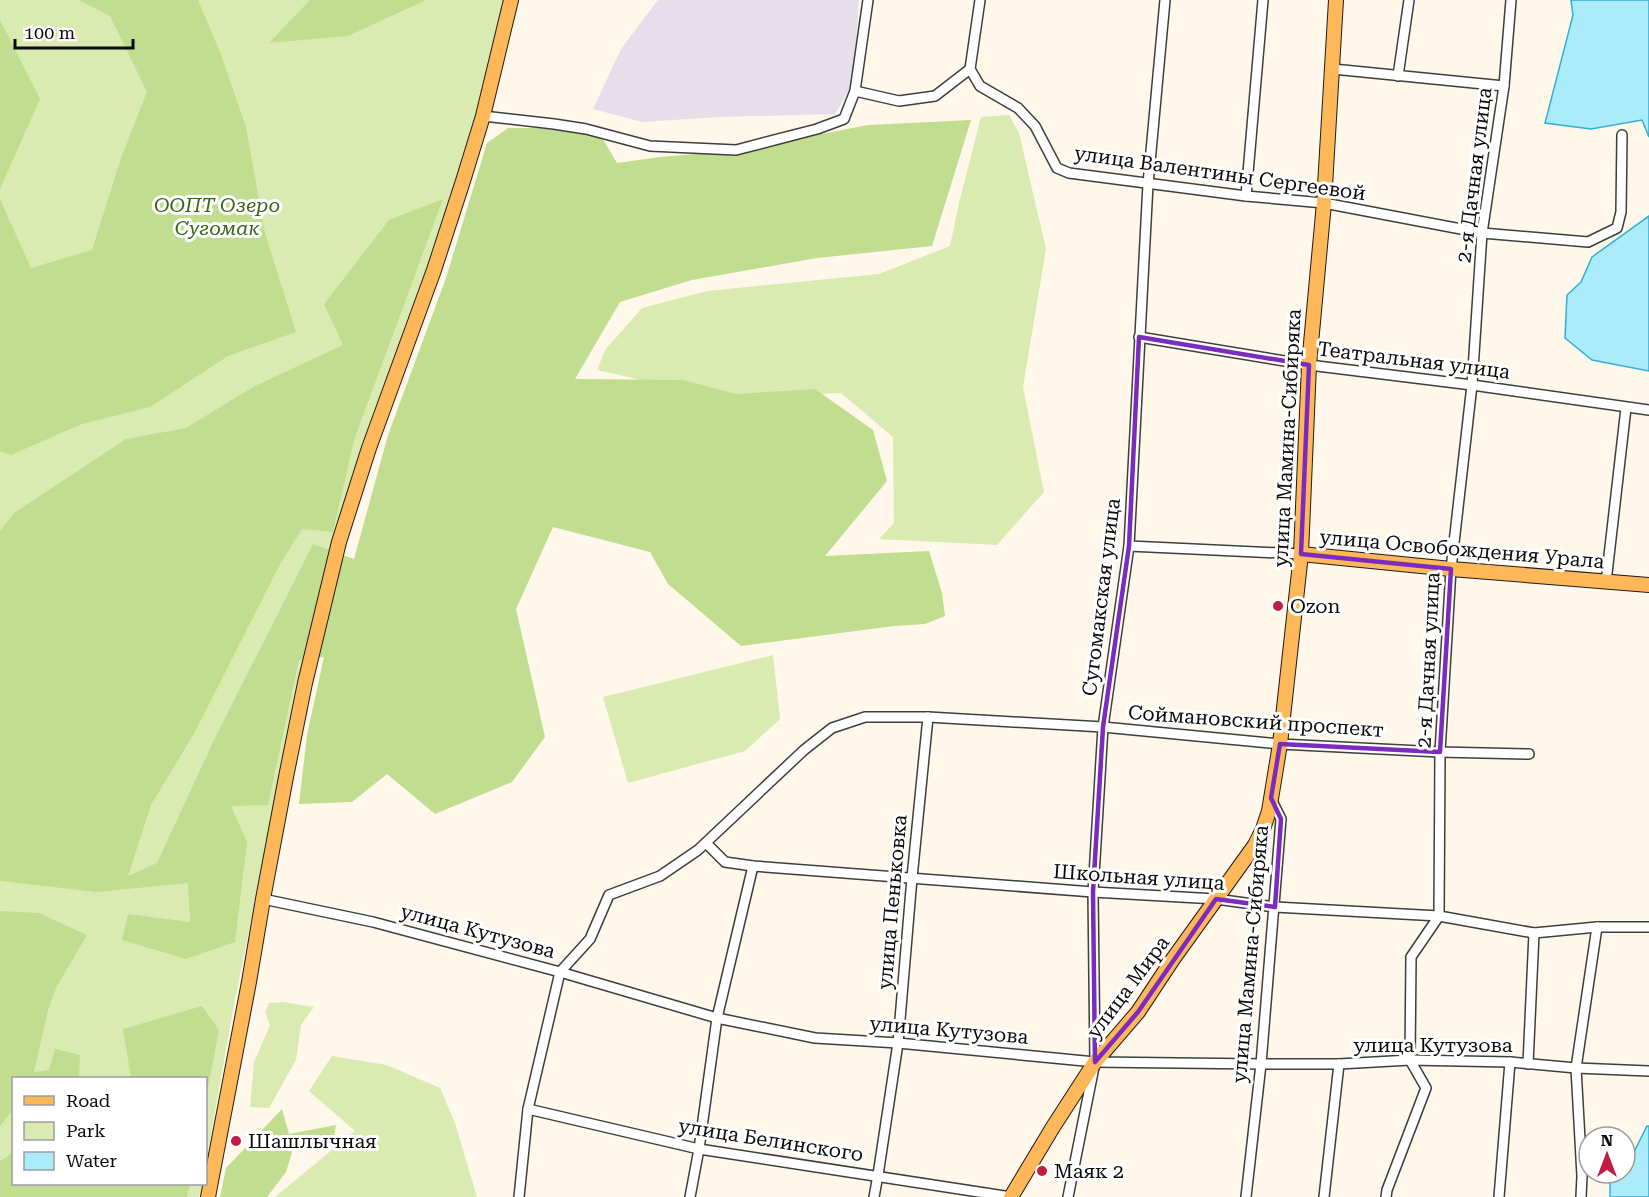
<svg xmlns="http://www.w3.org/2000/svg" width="1649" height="1197" font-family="'Roboto Serif',serif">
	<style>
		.industrial { fill: #e7deeb }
		.green { fill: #daebb1 }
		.forest { fill: #c1dd90 }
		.water { fill: #abebfa; stroke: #2eb1d5; stroke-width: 1.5 }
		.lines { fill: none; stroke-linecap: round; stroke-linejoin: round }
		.street-casing { stroke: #3e3e3e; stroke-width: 12 }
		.primary-casing { stroke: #1c1c1c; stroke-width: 16 }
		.street { stroke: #fff; stroke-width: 9 }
		.primary { stroke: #ffb859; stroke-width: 14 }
		.marked { fill: none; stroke: #7b2cbf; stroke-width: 4.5; stroke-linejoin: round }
		.poi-dot { fill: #c21c43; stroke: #fff; stroke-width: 2 }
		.labels { text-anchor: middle; stroke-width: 6; stroke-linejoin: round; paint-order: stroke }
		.street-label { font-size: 20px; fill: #0b0b0b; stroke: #fff }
		.park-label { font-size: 20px; font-style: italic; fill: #376619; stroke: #fff }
		.poi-label { font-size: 20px; fill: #0b0b0b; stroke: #fff; text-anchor: start }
	</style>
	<rect width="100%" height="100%" fill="#fff7e9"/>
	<path class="industrial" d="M 658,0 L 859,0 L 853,84 L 835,114 L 720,117 L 642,122 L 593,109 L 621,49 Z"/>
	<g class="green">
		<path d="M 0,0 L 507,0 L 477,115 L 427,271 L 360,451 L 333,544 L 299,685 L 234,1005 L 206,1162 L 206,1078 L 14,1078 L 14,1184 L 202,1184 L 199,1197 L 0,1197 Z"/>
		<path d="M 1009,115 L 1019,133 L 1046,249 L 1023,387 L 1044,492 L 997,545 L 879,539 L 894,523 L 893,437 L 841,393 L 726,399 L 597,370 L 605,350 L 642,308 L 707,291 L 879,274 L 950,246 L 959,203 L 981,117 Z"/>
		<path d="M 773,655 L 780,719 L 745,751 L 628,783 L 603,697 Z"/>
		<path d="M 283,1002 L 314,1007 L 301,1025 L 296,1060 L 269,1108 L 250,1107 L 254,1062 L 270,1025 L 265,1012 L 269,1003 Z"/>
		<path d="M 332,1056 L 387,1065 L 440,1088 L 455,1123 L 477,1197 L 275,1197 L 355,1131 L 309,1091 Z"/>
	</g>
	<g class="forest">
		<path d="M 79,0 L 198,0 L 220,52 L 246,127 L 265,233 L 296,332 L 228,356 L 150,407 L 82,424 L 11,455 L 0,451 L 0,199 L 31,268 L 92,250 L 121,158 L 147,92 L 110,16 Z"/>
		<path d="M 310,0 L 426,0 L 348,36 L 269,43 Z"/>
		<path d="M 0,20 L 40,99 L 0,189 Z"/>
		<path d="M 971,120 L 932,246 L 817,258 L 692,280 L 620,302 L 575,379 L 683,380 L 736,394 L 815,389 L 873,430 L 887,481 L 825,556 L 929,551 L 942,593 L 945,616 L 925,624 L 894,626 L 741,646 L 668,584 L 650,552 L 553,527 L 516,609 L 545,737 L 512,782 L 435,814 L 387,774 L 352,802 L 299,804 L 307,735 L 324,657 L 299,660 L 268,805 L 231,806 L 247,842 L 235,942 L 186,959 L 122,940 L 128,914 L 190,922 L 188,883 L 97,892 L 0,881 L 0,531 L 14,513 L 126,439 L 186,428 L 253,387 L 343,345 L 324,304 L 389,220 L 443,199 L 354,440 L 333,532 L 302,529 L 279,566 L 195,732 L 151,805 L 128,876 L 157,863 L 214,740 L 313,544 L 354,559 L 388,435 L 446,278 L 487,143 L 508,128 L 539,128 L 600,134 L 617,163 L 660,157 L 733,151 L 868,125 Z"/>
		<path d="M 0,911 L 39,913 L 87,935 L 57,986 L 48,1010 L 34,1072 L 49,1070 L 55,1049 L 80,1055 L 79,1078 L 14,1078 L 13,1109 L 0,1126 Z"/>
		<path d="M 202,1006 L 219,1030 L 206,1098 L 206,1078 L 131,1078 L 123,1029 Z"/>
		<path d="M 282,1109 L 289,1134 L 336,1125 L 333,1143 L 293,1149 L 286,1172 L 267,1197 L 220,1197 L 226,1168 Z"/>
		<path d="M 13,1153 L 14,1184 L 190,1184 L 187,1197 L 0,1197 L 0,1161 Z"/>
	</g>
	<g class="water">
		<path d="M 1571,0 L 1649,0 L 1649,137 L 1642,120 L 1591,129 L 1545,123 L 1573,15 Z"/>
		<path d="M 1649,216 L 1649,371 L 1592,360 L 1565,338 L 1567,295 L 1581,282 L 1592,257 Z"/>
		<path d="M 1647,1126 L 1649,1126 L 1649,1197 L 1610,1197 L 1610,1173 L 1625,1173 L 1625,1160 L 1631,1158 Z"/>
	</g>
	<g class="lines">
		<g class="street-casing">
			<g id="street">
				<path d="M 970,69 L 980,0"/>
				<path d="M 1333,69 L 1504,86"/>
				<path d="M 1398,76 L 1409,0"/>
				<path d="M 855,91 L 868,0"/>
				<path d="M 483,116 L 554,124 L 586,129 L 650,146 L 736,150 L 817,129 L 844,119 L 855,91 L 899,101 L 935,96 L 970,69 L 980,86 L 1018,108 L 1035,126 L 1057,168 L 1069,173 L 1246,196 L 1324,203 L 1482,233 L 1588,242 L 1617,228 L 1621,212 L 1622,135"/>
				<path d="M 1246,196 L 1263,0"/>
				<path d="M 1139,337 L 1309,365 L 1472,385 L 1649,410"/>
				<path d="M 1129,546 L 1301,554"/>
				<path d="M 1606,582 L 1626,408"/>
				<path d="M 706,843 L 725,862 L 753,866 L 1093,892 L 1216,899 L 1275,907 L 1439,916 L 1534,933 L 1597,927 L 1649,927"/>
				<path d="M 263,899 L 373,922 L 560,972 L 717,1018 L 815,1038 L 898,1043 L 1095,1062 L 1261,1064 L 1339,1064 L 1410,1060 L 1510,1062 L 1576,1068 L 1649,1071"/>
				<path d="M 1528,1064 L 1534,933"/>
				<path d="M 528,1109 L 699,1149 L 1011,1197"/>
				<path d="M 519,1197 L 528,1109 L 560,972 L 590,939 L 609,895 L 660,876 L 698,850 L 804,750 L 832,728 L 865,717 L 928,717 L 1103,727 L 1280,744 L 1440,752 L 1529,754"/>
				<path d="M 690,1197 L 699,1149 L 717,1018 L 753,866"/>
				<path d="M 874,1197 L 878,1175 L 898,1043 L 912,878 L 928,717"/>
				<path d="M 1068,1197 L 1095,1062 L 1093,892 L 1103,727 L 1129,546 L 1148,184 L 1165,0"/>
				<path d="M 1246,1197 L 1261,1064 L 1281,819 L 1271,799"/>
				<path d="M 1324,1197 L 1339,1064"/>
				<path d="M 1386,1197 L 1387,1190 L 1426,1088 L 1410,1060 L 1411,957 L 1439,916 L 1440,752 L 1451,569 L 1472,385 L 1482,233 L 1504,86 L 1511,0"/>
				<path d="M 1499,1197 L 1510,1062"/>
				<path d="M 1581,1197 L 1582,1176 L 1576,1068 L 1597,927"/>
			</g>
		</g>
		<g class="primary-casing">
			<g id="primary">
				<path d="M 1301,554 L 1451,569 L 1649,585"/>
				<path d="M 208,1197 L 249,982 L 263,899 L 286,777 L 305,683 L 339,542 L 369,448 L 434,270 L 463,181 L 483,116 L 511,0"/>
				<path d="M 1011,1197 L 1053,1127 L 1095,1062 L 1138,1012 L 1173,959 L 1255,845 L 1263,829 L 1269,811 L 1280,744 L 1301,554 L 1309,365 L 1324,203 L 1336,0"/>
			</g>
		</g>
		<use href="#street" class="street"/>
		<use href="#primary" class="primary"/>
	</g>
	<path class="marked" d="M 1139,337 L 1309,365 L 1301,554 L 1451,569 L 1440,752 L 1280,744 L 1271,798 L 1281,819 L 1275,907 L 1216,899 L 1138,1012 L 1095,1062 L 1093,892 L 1103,727 L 1129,546 Z"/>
	<g class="poi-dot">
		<circle cx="1278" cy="606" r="6"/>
		<circle cx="236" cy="1141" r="6"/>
		<circle cx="1042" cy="1171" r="6"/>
	</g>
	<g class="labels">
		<g class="street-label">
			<text transform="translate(1220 173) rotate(8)" y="7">улица Валентины Сергеевой</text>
			<text transform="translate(1474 175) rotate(-83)" y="7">2-я Дачная улица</text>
			<text transform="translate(1414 360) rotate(7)" y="7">Театральная улица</text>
			<text transform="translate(1287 438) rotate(-87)" y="7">улица Мамина-Сибиряка</text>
			<text transform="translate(1462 549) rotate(5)" y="7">улица Освобождения Урала</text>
			<text transform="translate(1101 597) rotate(-83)" y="7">Сугомакская улица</text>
			<text transform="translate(1428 660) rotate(-87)" y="7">2-я Дачная улица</text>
			<text transform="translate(1256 721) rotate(4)" y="7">Соймановский проспект</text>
			<text transform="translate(1139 877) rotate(4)" y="7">Школьная улица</text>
			<text transform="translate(892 902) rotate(-85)" y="7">улица Пеньковка</text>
			<text transform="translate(478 931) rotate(15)" y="7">улица Кутузова</text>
			<text transform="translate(1250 954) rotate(-85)" y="7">улица Мамина-Сибиряка</text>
			<text transform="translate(1128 987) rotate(-53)" y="7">улица Мира</text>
			<text transform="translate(949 1030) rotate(5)" y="7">улица Кутузова</text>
			<text x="1433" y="1052">улица Кутузова</text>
			<text transform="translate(771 1140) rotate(9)" y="7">улица Белинского</text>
		</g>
		<g class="park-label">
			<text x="217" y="212">ООПТ Озеро<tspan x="217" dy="23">Сугомак</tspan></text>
		</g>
		<g class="poi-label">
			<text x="1290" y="613">Ozon</text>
			<text x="248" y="1148">Шашлычная</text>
			<text x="1054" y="1178">Маяк 2</text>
		</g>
	</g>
	<rect x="12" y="1077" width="195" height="108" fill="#ffffff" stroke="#9d9d9d" stroke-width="1.5"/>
	<rect x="24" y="1096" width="30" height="9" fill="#ffb859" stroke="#9d9d9d" stroke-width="1.5"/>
	<text x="66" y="1107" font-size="18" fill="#0b0b0b">Road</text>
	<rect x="24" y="1122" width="30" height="18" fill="#daebb1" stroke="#9d9d9d" stroke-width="1.5"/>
	<text x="66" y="1137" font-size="18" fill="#0b0b0b">Park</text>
	<rect x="24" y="1152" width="30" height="18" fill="#abebfa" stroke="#9d9d9d" stroke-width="1.5"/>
	<text x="66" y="1167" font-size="18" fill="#0b0b0b">Water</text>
	<g transform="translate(1607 1155)"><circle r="28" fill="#ffffff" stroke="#9d9d9d" stroke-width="1.5"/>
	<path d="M0-4.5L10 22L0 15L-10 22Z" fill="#c21c43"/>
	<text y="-9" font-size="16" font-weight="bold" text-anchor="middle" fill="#0b0b0b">N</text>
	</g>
	<path d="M15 39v9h118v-9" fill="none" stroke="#0b0b0b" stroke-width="3"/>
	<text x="24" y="39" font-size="18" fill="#0b0b0b" stroke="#ffffff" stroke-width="4.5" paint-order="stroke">100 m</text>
</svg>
